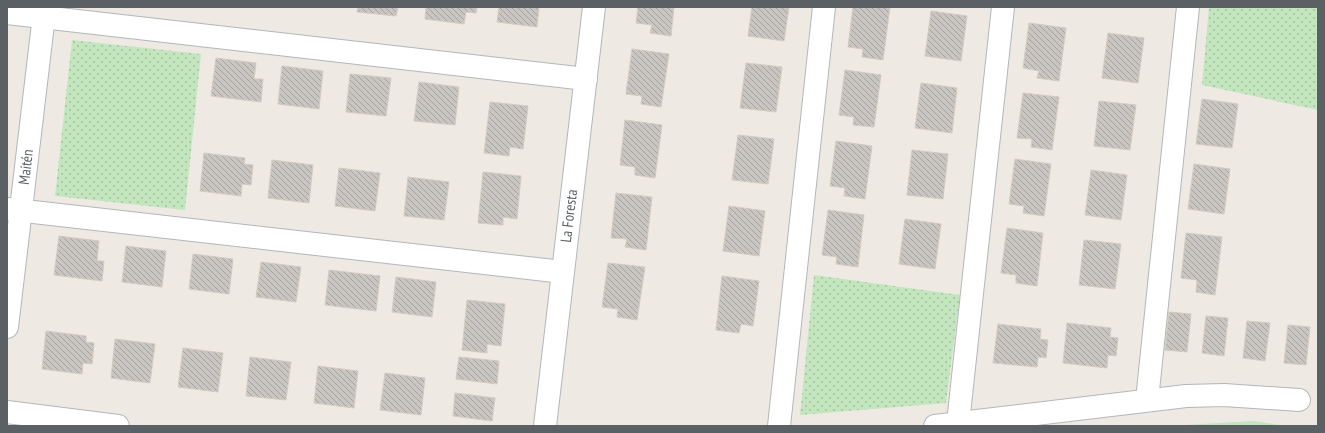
<svg xmlns="http://www.w3.org/2000/svg" width="1325" height="433" font-family="'PT Sans Narrow',sans-serif">
	<style>
		.grass { fill: url(#grass-dots) }
		.forest { fill: url(#forest-crowns) }
		.building { fill: url(#building-back-hatch); stroke: #d3cbc1 }
		.lines { fill: none; stroke-linecap: round; stroke-linejoin: round }
		.minor-casing { stroke: #b3b6ba; stroke-width: 24 }
		.minor { stroke: #fff; stroke-width: 22 }
		.labels { text-anchor: middle; stroke-width: 3; stroke-linejoin: round; paint-order: stroke }
		.street-label { font-size: 15px; fill: #5b6064; stroke: #fff }
	</style>
	<defs>
		<pattern id="grass-dots" width="8" height="8" patternUnits="userSpaceOnUse"><rect width="8" height="8" fill="#c3e6bf"/><path d="M2 2h.1M6 6h.1" fill="none" stroke="#a1be9f" stroke-width="1.8" stroke-linecap="round"/></pattern>
		<pattern id="forest-crowns" width="20" height="18" patternUnits="userSpaceOnUse"><rect width="20" height="18" fill="#c3e6bf"/><path d="M2 6a3 3 0 1 1 6 0M12 15a3 3 0 1 1 6 0" fill="none" stroke="#a1be9f"/></pattern>
		<pattern id="building-back-hatch" width="6" height="6" patternUnits="userSpaceOnUse"><rect width="6" height="6" fill="#c9c5c0"/><path d="M-1 5l2 2M0 0l6 6M5-1l2 2" fill="none" stroke="#a6a3a0"/></pattern>
	</defs>
	<rect width="100%" height="100%" fill="#eeeae3"/>
	<g class="grass">
		<path d="M 1209,7 L 1318,7 L 1318,110 L 1202,85 Z"/>
		<path d="M 72,40 L 201,54 L 185,210 L 55,196 Z"/>
		<path d="M 814,275 L 960,295 L 946,403 L 800,415 Z"/>
	</g>
	<path class="forest" d="M 1254,421 L 1286,426 L 1166,426 Z"/>
	<g class="building">
		<path d="M 358,7 L 398,7 L 396,16 L 357,12 Z"/>
		<path d="M 426,7 L 477,7 L 476,13 L 466,12 L 464,24 L 425,19 Z"/>
		<path d="M 499,7 L 539,7 L 537,27 L 497,22 Z"/>
		<path d="M 638,7 L 674,7 L 671,36 L 650,33 L 652,25 L 636,23 Z"/>
		<path d="M 752,7 L 789,7 L 784,41 L 748,36 Z"/>
		<path d="M 853,7 L 890,7 L 883,60 L 862,57 L 863,49 L 848,47 Z"/>
		<path d="M 931,11 L 967,16 L 961,61 L 925,56 Z"/>
		<path d="M 1029,23 L 1066,28 L 1059,81 L 1037,78 L 1039,71 L 1023,68 Z"/>
		<path d="M 1108,33 L 1144,38 L 1138,83 L 1102,78 Z"/>
		<path d="M 632,49 L 669,54 L 661,107 L 641,104 L 642,96 L 626,94 Z"/>
		<path d="M 216,58 L 256,63 L 254,79 L 263,79 L 261,102 L 211,96 Z"/>
		<path d="M 746,63 L 782,67 L 776,112 L 740,108 Z"/>
		<path d="M 282,66 L 323,71 L 319,109 L 278,104 Z"/>
		<path d="M 845,70 L 881,75 L 874,127 L 853,125 L 854,117 L 839,115 Z"/>
		<path d="M 350,74 L 391,78 L 386,116 L 346,112 Z"/>
		<path d="M 419,82 L 459,87 L 455,125 L 414,121 Z"/>
		<path d="M 921,83 L 957,88 L 952,133 L 915,128 Z"/>
		<path d="M 1023,93 L 1059,97 L 1052,150 L 1031,147 L 1032,139 L 1017,138 Z"/>
		<path d="M 1202,99 L 1238,104 L 1232,148 L 1196,144 Z"/>
		<path d="M 1099,101 L 1136,105 L 1130,150 L 1094,146 Z"/>
		<path d="M 490,102 L 528,106 L 523,149 L 510,147 L 509,156 L 484,153 Z"/>
		<path d="M 625,120 L 662,125 L 655,178 L 635,175 L 635,167 L 620,165 Z"/>
		<path d="M 738,135 L 774,139 L 768,184 L 732,180 Z"/>
		<path d="M 836,141 L 872,146 L 865,199 L 844,196 L 845,188 L 830,186 Z"/>
		<path d="M 912,150 L 948,154 L 943,199 L 907,195 Z"/>
		<path d="M 204,153 L 245,158 L 244,164 L 253,165 L 251,185 L 242,184 L 241,196 L 200,191 Z"/>
		<path d="M 1015,159 L 1051,164 L 1044,216 L 1023,213 L 1024,206 L 1009,204 Z"/>
		<path d="M 272,160 L 313,165 L 309,203 L 268,198 Z"/>
		<path d="M 1194,164 L 1230,169 L 1224,214 L 1188,209 Z"/>
		<path d="M 339,168 L 380,173 L 375,211 L 335,206 Z"/>
		<path d="M 1091,170 L 1127,175 L 1121,220 L 1085,215 Z"/>
		<path d="M 483,172 L 521,176 L 517,219 L 503,217 L 503,225 L 478,223 Z"/>
		<path d="M 408,177 L 449,182 L 444,220 L 404,216 Z"/>
		<path d="M 616,193 L 652,197 L 646,250 L 625,247 L 627,239 L 611,238 Z"/>
		<path d="M 729,206 L 765,211 L 759,256 L 723,251 Z"/>
		<path d="M 828,210 L 864,215 L 858,267 L 836,264 L 837,257 L 822,255 Z"/>
		<path d="M 905,219 L 941,224 L 935,269 L 899,264 Z"/>
		<path d="M 1007,228 L 1043,233 L 1037,286 L 1016,283 L 1016,275 L 1001,273 Z"/>
		<path d="M 1186,233 L 1222,237 L 1215,295 L 1196,292 L 1197,280 L 1181,278 Z"/>
		<path d="M 59,236 L 99,241 L 97,261 L 104,261 L 102,281 L 54,275 Z"/>
		<path d="M 1084,240 L 1121,244 L 1115,289 L 1079,285 Z"/>
		<path d="M 126,246 L 166,251 L 162,287 L 122,282 Z"/>
		<path d="M 193,254 L 233,259 L 229,294 L 189,289 Z"/>
		<path d="M 261,262 L 301,267 L 296,302 L 256,297 Z"/>
		<path d="M 608,263 L 645,267 L 637,320 L 617,317 L 618,309 L 602,307 Z"/>
		<path d="M 329,270 L 380,276 L 376,311 L 325,305 Z"/>
		<path d="M 722,276 L 759,281 L 753,326 L 741,324 L 739,333 L 716,330 Z"/>
		<path d="M 396,277 L 436,282 L 432,317 L 392,312 Z"/>
		<path d="M 467,300 L 505,304 L 501,346 L 487,344 L 487,353 L 462,350 Z"/>
		<path d="M 1169,312 L 1191,314 L 1187,352 L 1165,350 Z"/>
		<path d="M 1206,316 L 1228,318 L 1224,356 L 1202,353 Z"/>
		<path d="M 1247,321 L 1270,323 L 1265,361 L 1243,358 Z"/>
		<path d="M 1067,323 L 1111,328 L 1110,337 L 1118,338 L 1116,356 L 1108,355 L 1107,368 L 1063,363 Z"/>
		<path d="M 998,324 L 1041,329 L 1040,339 L 1048,340 L 1046,358 L 1038,357 L 1037,367 L 993,363 Z"/>
		<path d="M 1288,325 L 1310,327 L 1306,365 L 1284,363 Z"/>
		<path d="M 46,331 L 86,336 L 86,342 L 94,343 L 92,364 L 83,363 L 82,374 L 42,369 Z"/>
		<path d="M 115,339 L 155,344 L 150,383 L 111,378 Z"/>
		<path d="M 183,348 L 223,353 L 218,392 L 178,387 Z"/>
		<path d="M 250,357 L 291,362 L 286,400 L 246,396 Z"/>
		<path d="M 459,357 L 499,361 L 497,384 L 456,379 Z"/>
		<path d="M 318,366 L 358,371 L 354,408 L 314,403 Z"/>
		<path d="M 385,373 L 425,378 L 421,415 L 380,410 Z"/>
		<path d="M 455,393 L 495,398 L 492,421 L 453,416 Z"/>
	</g>
	<g class="lines">
		<g class="minor-casing">
			<g id="minor">
				<path d="M 7,13 L 586,79"/>
				<path d="M 7,209 L 563,272"/>
				<path d="M 7,327 L 45,7"/>
				<path d="M 1147,400 L 1188,7"/>
				<path d="M 7,412 L 118,426"/>
				<path d="M 958,423 L 1003,7"/>
				<path d="M 545,426 L 594,7"/>
				<path d="M 779,426 L 824,7"/>
				<path d="M 935,426 L 1186,396 L 1224,395 L 1299,400"/>
			</g>
		</g>
		<use href="#minor" class="minor"/>
	</g>
	<g class="labels">
		<g class="street-label">
			<text transform="translate(26 167) rotate(-83)" y="5">Maitén</text>
			<text transform="translate(569 216) rotate(-83)" y="5">La Foresta</text>
		</g>
	</g>
	<rect width="1325" height="433" fill="none" stroke="#5b6064" stroke-width="16"/>
</svg>
